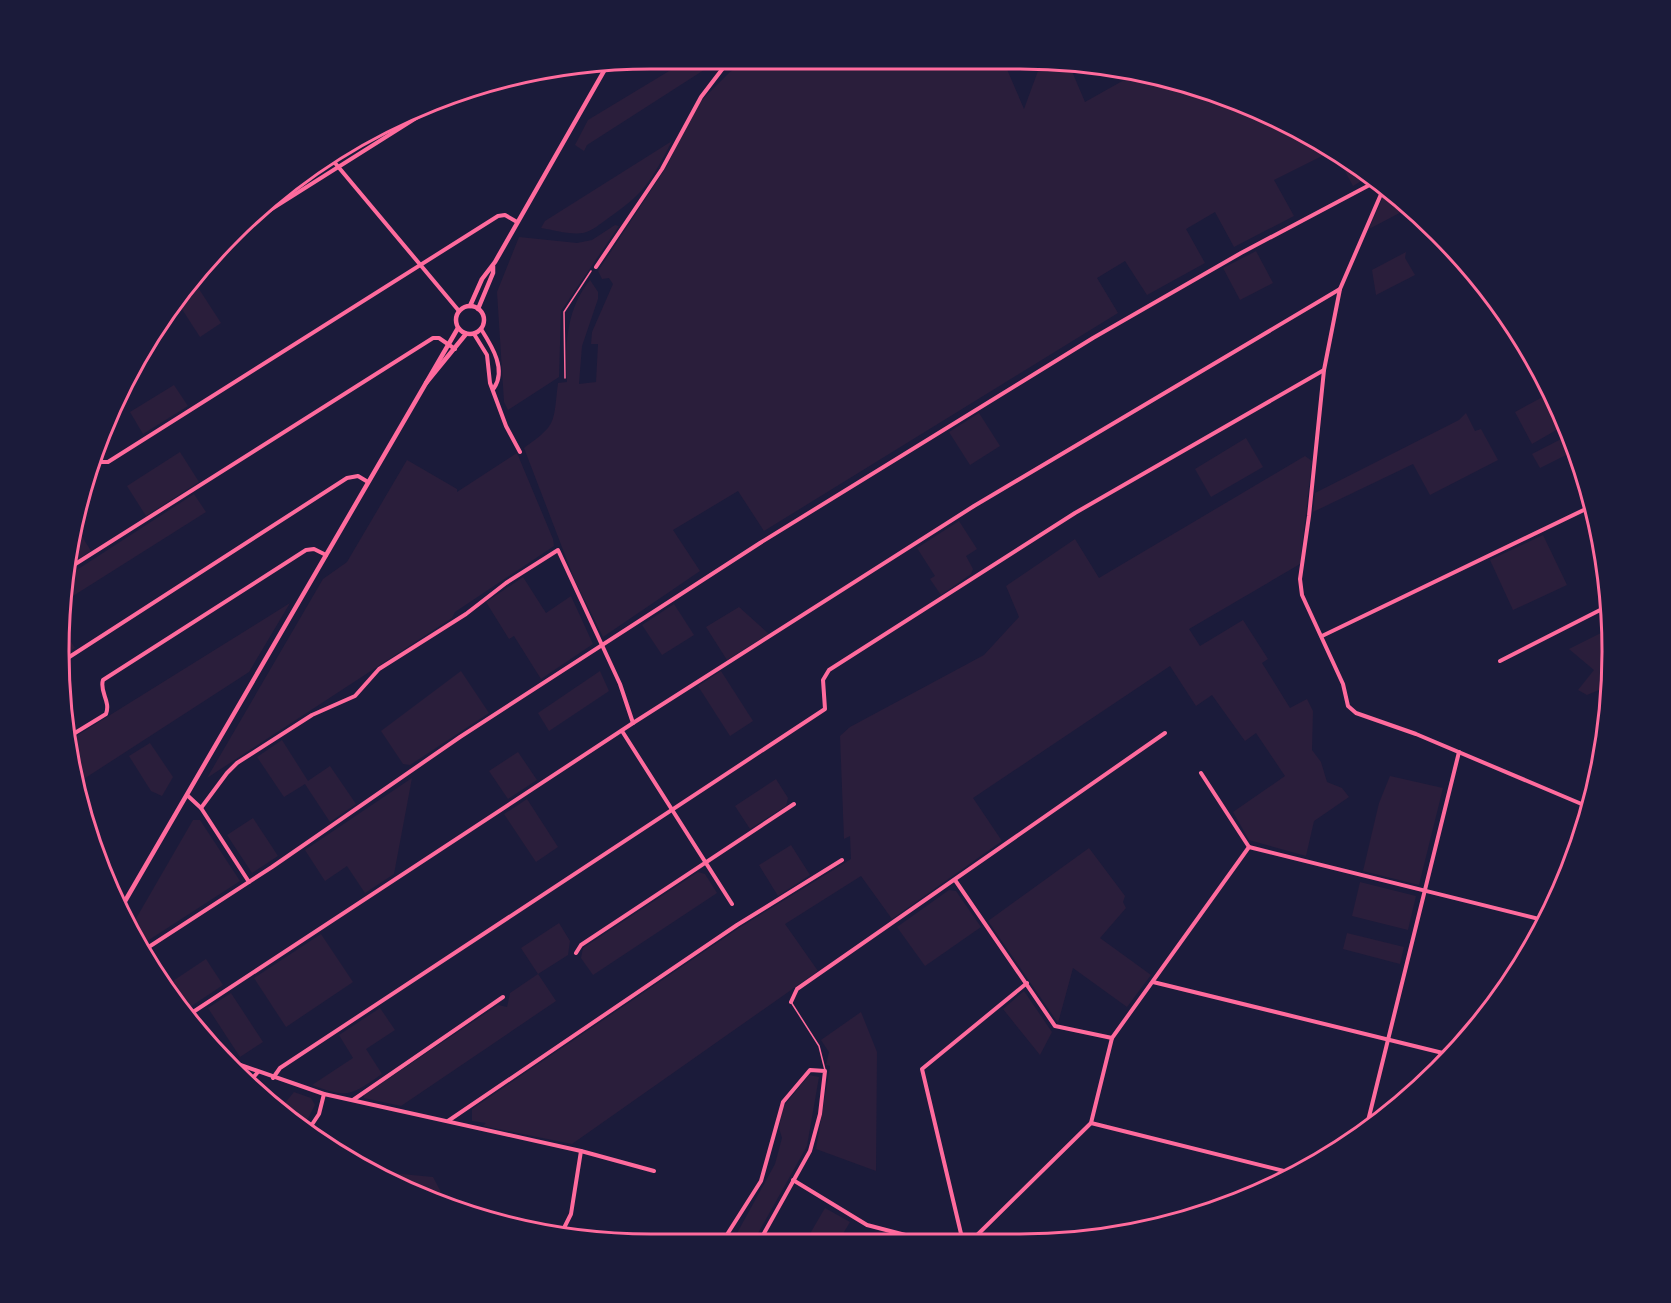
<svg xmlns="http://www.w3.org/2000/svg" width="1671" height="1303" font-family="Barlow,sans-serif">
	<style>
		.green { fill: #2a1e3b }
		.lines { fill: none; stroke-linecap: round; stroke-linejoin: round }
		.path { stroke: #ff6b9d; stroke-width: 1.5 }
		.service { stroke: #ff6b9d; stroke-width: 1.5 }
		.minor { stroke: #ff6b9d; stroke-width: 4 }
		.tertiary { stroke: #ff6b9d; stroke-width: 4.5 }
		.rim { fill: none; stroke: #ff6b9d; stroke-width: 3 }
	</style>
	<rect width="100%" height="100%" fill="#1b1b3a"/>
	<g class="green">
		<path d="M 689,59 L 721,59 L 587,145 L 584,151 L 575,145 L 588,120 Z"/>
		<path d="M 752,59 L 1003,60 L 1024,109 L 1042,60 L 1068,62 L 1085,102 L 1133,75 L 1210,90 L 1282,120 L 1332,151 L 1274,180 L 1294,216 L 1234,247 L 1215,212 L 1186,229 L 1205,263 L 1147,295 L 1125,261 L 1097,278 L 1118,313 L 764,531 L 738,491 L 673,530 L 700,571 L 603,637 L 575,581 L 524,448 C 558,424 553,423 558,383 L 567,382 C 565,344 566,310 590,280 L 598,292 L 598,299 L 582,346 L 579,384 L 596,382 L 598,344 L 591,344 L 592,332 L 613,284 L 609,278 L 602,279 L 598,271 L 667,166 L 684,129 L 701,101 L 730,72 Z"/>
		<path d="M 672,141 C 651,181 645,193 607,219 C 600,224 592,231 583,233 C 569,235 554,230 541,228 L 545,221 Z"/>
		<path d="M 1335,153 L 1371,175 L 1353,186 Z"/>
		<path d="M 1387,187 L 1409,208 L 1369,229 Z"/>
		<path d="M 615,225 L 619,226 L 561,311 L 559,377 L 508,410 L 504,402 L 497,292 L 519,237 L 577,243 L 592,240 Z"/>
		<path d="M 1256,251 L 1273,283 L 1240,300 L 1223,268 Z"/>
		<path d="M 1406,252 L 1405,258 L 1415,275 L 1376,295 L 1372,270 Z"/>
		<path d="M 197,286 L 221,323 L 200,337 L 178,303 L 186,293 Z"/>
		<path d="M 174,385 L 188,406 L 143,434 L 130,412 Z"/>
		<path d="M 1550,393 L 1565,425 L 1532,444 L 1515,412 Z"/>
		<path d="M 979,413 L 1000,446 L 970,465 L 949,432 Z"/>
		<path d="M 1466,413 L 1475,431 L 1481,429 L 1498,460 L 1430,495 L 1413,464 L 1313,512 L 1315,493 L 1459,420 Z"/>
		<path d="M 1569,435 L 1576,450 L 1540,468 L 1532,454 Z"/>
		<path d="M 1246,438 L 1263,467 L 1211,497 L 1195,469 Z"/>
		<path d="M 180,452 L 199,482 L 146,516 L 127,486 Z"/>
		<path d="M 517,453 L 553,539 L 554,546 L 455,612 L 452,618 L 207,778 L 323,579 L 347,562 L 407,460 L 457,489 L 457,492 Z"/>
		<path d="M 1305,456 L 1312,461 L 1300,564 L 1189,629 L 1200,646 L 1243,620 L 1268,659 L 1262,663 L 1290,708 L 1307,699 L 1313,711 L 1312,750 L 1321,762 L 1327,782 L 1342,788 L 1349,797 L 1314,821 L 1306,856 L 1249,840 L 1233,812 L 1285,776 L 1256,733 L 1245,741 L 1212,695 L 1196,706 L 1170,666 L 973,798 L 1002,841 L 892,919 L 861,876 L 785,924 L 818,971 L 572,1144 L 483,1126 L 486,1123 L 472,1121 L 472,1109 L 739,928 L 851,859 L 850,836 L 844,839 L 840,736 L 850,727 L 984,655 L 1019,617 L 1006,586 L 1075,539 L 1099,578 Z"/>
		<path d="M 194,494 L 206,512 L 65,601 L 69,575 Z"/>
		<path d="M 959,521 L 977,549 L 966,556 L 973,569 L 971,574 L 941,595 L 930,579 L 935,576 L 917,548 Z"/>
		<path d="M 75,525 L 91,551 L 70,564 Z"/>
		<path d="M 1543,535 L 1567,585 L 1513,610 L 1490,560 Z"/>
		<path d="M 523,577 L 546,613 L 571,596 L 593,644 L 541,679 L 514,636 L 509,639 L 486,602 Z"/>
		<path d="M 290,603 L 249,672 L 76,784 L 70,740 Z"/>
		<path d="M 674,604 L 694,635 L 662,655 L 642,625 Z"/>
		<path d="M 739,607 L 769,634 L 727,660 L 706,627 Z"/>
		<path d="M 62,628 L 75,648 L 59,658 Z"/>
		<path d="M 1609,629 L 1611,685 L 1587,695 L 1578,690 L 1594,670 L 1569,649 Z"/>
		<path d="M 461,671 L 489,713 L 410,765 L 403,764 L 381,731 Z"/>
		<path d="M 600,671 L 609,691 L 549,731 L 538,713 Z"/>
		<path d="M 721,671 L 753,721 L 730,736 L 698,686 Z"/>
		<path d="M 282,740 L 308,781 L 330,766 L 356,804 L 330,822 L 305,784 L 284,797 L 257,757 Z"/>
		<path d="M 150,743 L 173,777 L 162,796 L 151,791 L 129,756 Z"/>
		<path d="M 518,752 L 537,780 L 508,799 L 489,771 Z"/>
		<path d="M 1390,776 L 1443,788 L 1419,885 L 1363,871 L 1379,803 Z"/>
		<path d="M 412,778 L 394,874 L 365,893 L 347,866 L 325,881 L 305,850 Z"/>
		<path d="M 776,779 L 788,798 L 786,806 L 750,829 L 735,806 Z"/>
		<path d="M 527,799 L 558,847 L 536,862 L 504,814 Z"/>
		<path d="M 253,818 L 278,856 L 252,873 L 227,835 Z"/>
		<path d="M 193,820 L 200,820 L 240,881 L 138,947 L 130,929 Z"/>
		<path d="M 791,845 L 810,875 L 778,896 L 759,865 Z"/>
		<path d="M 1089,848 L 1125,896 L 1123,902 L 1126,908 L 1100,938 L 1151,975 L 1127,1007 L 1073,968 L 1058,1023 L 988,921 Z"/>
		<path d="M 698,872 L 705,874 L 717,893 L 593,975 L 581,958 L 583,948 Z"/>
		<path d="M 1360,882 L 1416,896 L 1408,930 L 1352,916 Z"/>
		<path d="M 949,890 L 956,891 L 981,927 L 925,966 L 897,927 Z"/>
		<path d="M 559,923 L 570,941 L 568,955 L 538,974 L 556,1001 L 401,1106 L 364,1098 L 364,1095 L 498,1005 L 507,1007 L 510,993 L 538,974 L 521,948 Z"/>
		<path d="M 1347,933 L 1404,947 L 1400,964 L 1343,949 Z"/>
		<path d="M 321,934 L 353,982 L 286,1027 L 254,978 Z"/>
		<path d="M 206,959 L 223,985 L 187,1009 L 170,983 Z"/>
		<path d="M 1024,991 L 1052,1032 L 1040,1055 L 1003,1009 Z"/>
		<path d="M 231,993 L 263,1042 L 240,1057 L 208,1008 Z"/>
		<path d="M 380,1008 L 395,1030 L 366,1049 L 382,1074 C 351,1095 349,1099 312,1085 L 353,1058 L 339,1035 Z"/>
		<path d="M 861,1012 L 877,1052 L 876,1171 L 816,1149 L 830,1066 L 826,1065 L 829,1052 L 821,1040 Z"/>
		<path d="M 809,1075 L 819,1077 L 807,1146 L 752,1244 L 731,1244 L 775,1164 L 782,1138 L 779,1128 L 783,1107 Z"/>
		<path d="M 294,1092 L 311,1098 L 315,1105 L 303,1128 L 281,1108 Z"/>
		<path d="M 380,1172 L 433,1177 L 442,1194 L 439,1204 L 425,1199 L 380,1175 Z"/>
		<path d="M 825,1208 L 850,1222 L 837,1244 L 804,1244 Z"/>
	</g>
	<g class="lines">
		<path class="path" d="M 565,378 L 564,312 L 591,271"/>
		<path class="service" d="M 791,1002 L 819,1046 L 825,1070"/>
		<g class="minor">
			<path d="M 730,59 L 734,62 L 743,59"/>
			<path d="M 330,157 L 459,311"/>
			<path d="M 1385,185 L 1340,289 L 1324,370 L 1309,516 L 1300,579 L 1302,595 L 1343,684 L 1348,706 L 1356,713 L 1416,734 L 1591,808"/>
			<path d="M 229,236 L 443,101"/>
			<path d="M 596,267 L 662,169 L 701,97 L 730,59"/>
			<path d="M 481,329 C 491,345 507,369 494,388"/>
			<path d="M 474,334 L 487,355 L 490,383 L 506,426 L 520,452"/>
			<path d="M 94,462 L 108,462 L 498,216 L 505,215 L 517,222"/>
			<path d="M 69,568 L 433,338 L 439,338 L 455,349"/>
			<path d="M 1322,636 L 1592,506"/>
			<path d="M 1500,661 L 1608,606"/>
			<path d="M 60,663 L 347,478 L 358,476 L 368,482"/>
			<path d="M 622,731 L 732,904"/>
			<path d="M 70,736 L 106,714 C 111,701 99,692 103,680 L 306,550 L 314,549 L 326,555"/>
			<path d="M 1201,773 L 1249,847 L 1547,921"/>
			<path d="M 187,795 L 201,808 L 249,882"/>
			<path d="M 201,808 L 227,773 L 237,763 L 312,715 L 355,696 L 379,669 L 466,614 L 506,583 L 558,550 L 620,684 L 633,723"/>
			<path d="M 955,880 L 1055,1026 L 1112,1038"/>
			<path d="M 141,952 L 272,867 L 460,737 L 760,543 L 1093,338 L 1241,253 L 1379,180"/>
			<path d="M 576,953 L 581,945 L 794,804"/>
			<path d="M 1153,982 L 1451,1055"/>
			<path d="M 791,1002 L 797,989 L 1165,733"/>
			<path d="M 187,1016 L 633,723 L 974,506 L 1340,289"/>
			<path d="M 226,1060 L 324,1094 L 581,1151 L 654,1171"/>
			<path d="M 273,1078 L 280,1068 L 825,709 L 823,680 L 829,670 L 1075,513 L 1324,370"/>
			<path d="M 250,1081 L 258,1072"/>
			<path d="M 353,1100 L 503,997"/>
			<path d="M 448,1121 L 737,925 L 842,860"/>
			<path d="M 1091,1123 L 1296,1174"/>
			<path d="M 1366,1129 L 1459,752"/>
			<path d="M 307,1132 L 319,1114 L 324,1094"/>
			<path d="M 793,1180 L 867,1225 L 940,1244"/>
			<path d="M 560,1236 L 571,1214 L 581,1151"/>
			<path d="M 963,1242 L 922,1069 L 1027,983"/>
			<path d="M 969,1243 L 1091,1123 L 1112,1038 L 1249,847"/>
			<path d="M 721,1244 L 761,1181 L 783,1102 L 810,1070 L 825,1071 L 820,1114 L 810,1151 L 758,1244"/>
		</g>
		<g class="tertiary">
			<circle cx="470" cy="320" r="14"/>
			<path d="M 470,306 L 482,279 L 495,262 L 608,64"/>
			<path d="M 478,309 L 493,273 L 493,266"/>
			<path d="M 426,383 L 466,334"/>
			<path d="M 121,908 L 458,328"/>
		</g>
	</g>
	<path d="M0 0H1671V1303H0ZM651 69H1020A582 582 0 0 1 1602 651V652A582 582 0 0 1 1020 1234H651A582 582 0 0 1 69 652V651A582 582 0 0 1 651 69Z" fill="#1b1b3a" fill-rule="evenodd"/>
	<path class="rim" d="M651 69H1020A582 582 0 0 1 1602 651V652A582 582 0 0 1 1020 1234H651A582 582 0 0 1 69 652V651A582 582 0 0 1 651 69Z"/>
</svg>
